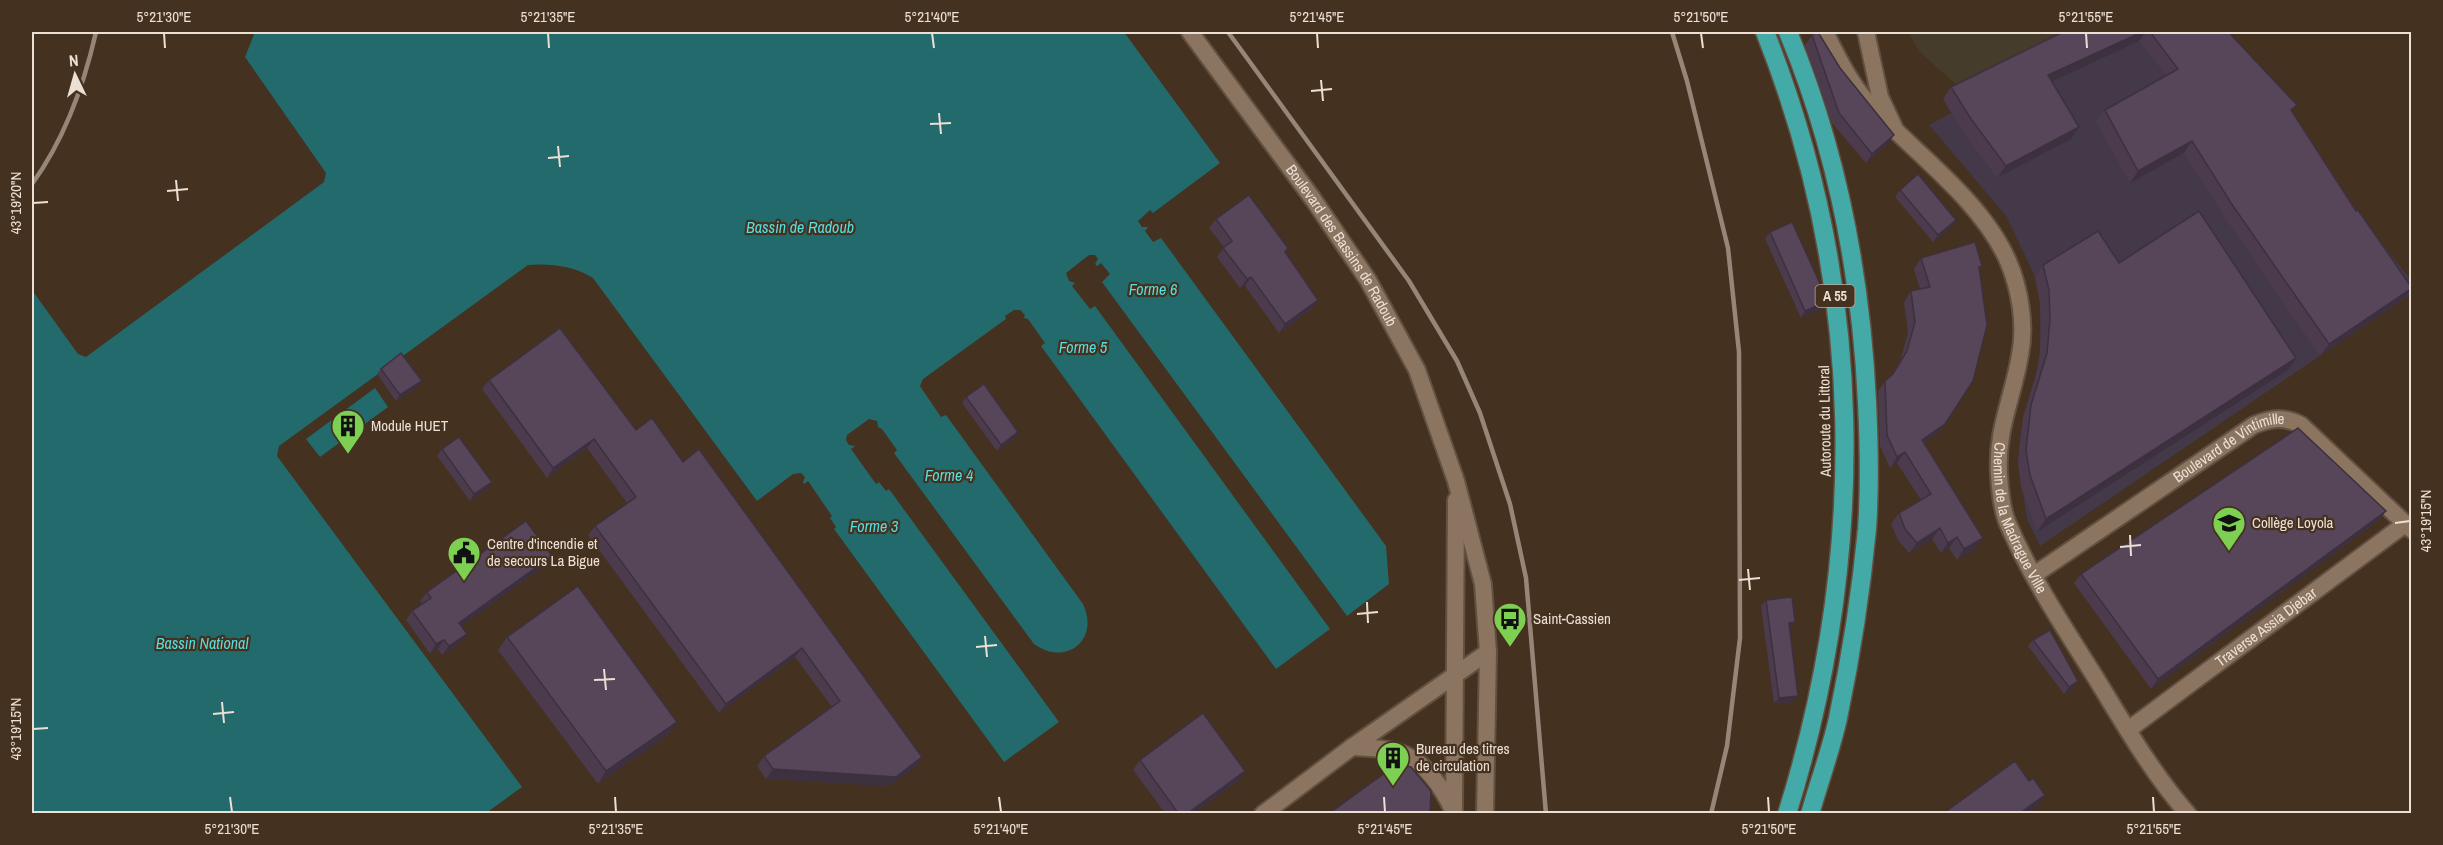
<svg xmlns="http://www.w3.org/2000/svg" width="2443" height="845" font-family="'Archivo Narrow',sans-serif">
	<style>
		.commercial { fill: #463c2c }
		.education { fill: #433949 }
		.water { fill: #226a6b }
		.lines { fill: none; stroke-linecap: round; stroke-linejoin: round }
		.minor-casing { stroke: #615040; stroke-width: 20 }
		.tertiary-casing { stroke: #615040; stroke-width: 20 }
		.motorway-casing { stroke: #615040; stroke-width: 21 }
		.minor { stroke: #8b7460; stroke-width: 16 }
		.tertiary { stroke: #8b7460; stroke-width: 16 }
		.motorway { stroke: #44aaa8; stroke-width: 18 }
		.rail { stroke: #978678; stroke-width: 4.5 }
		.wall { fill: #4b3b4d }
		.shaded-wall { fill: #3d303f }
		.building { fill: #57455a; stroke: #3d303f; stroke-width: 1.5 }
		.ticks { fill: none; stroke: #ecdfd4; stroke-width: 2 }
		.labels { text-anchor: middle; stroke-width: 4.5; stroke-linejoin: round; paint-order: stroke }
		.shield { fill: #45311f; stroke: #baab9e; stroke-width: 1.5 }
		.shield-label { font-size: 14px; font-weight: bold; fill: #ecdfd4 }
		.street-label { font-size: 15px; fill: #ecdfd4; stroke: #45311f }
		.poi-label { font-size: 15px; fill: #ecdfd4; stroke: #45311f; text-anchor: start }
		.water-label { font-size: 16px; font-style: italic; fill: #56dfe1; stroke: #45311f }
		.neatline { fill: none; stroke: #ecdfd4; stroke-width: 2 }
		.ticks-label { font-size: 15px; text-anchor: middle; fill: #ecdfd4 }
	</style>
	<rect width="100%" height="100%" fill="#45311f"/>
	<path class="commercial" d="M 1908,32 L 2101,32 L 1974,101 L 1919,51 Z"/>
	<path class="education" d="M 2101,32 L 2200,32 L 2328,176 L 2411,280 L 2411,294 L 2040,546 L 2027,519 L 2018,462 L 2021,429 L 2035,379 L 2040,351 L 2040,301 L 2035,277 L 2007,217 L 1929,125 Z"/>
	<g class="water">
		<path d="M 255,32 L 1124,32 L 1220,163 L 1153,213 L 1150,210 L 1138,221 L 1142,227 L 1148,227 L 1145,231 L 1153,242 L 1161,238 L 1386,546 L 1389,584 L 1347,616 L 1102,282 L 1110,274 L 1101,263 L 1097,266 L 1095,264 L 1098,259 L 1095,255 L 1089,255 L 1066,273 L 1069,281 L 1075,283 L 1072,286 L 1090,309 L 1095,306 L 1330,629 L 1276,669 L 1041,346 L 1045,343 L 1028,319 L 1024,318 L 1025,315 L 1020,310 L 1014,310 L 1005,316 L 1006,319 L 923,379 L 920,386 L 941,417 L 946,415 L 1083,604 C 1100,640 1066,667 1034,644 L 894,453 L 897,450 L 882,429 L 878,427 L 877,421 L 869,419 L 847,435 L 846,440 L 849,445 L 855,446 L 851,449 L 876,484 L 879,482 L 886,491 L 889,489 L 1059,722 L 1004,762 L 834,529 L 836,527 L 830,518 L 832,516 L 808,481 L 804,484 L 803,482 L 805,477 L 801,473 L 793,474 L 757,501 L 593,278 C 575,266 549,263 528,265 L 279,446 L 277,456 L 522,787 L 486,813 L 32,813 L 32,290 L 78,354 L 86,357 L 324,182 L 326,173 L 245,57 Z"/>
		<path d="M 375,388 L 388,407 L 320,457 L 306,439 Z"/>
	</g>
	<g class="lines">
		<g class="minor-casing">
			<g id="minor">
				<path d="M 1866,32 L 1880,97 L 1894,127"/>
				<path id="s1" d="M 2034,575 L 2254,425 C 2272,418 2283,416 2301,425 L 2412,530"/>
				<path id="s2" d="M 2128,730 L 2405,524"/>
				<path d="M 1352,747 C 1367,748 1384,748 1398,752 C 1425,760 1443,789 1454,812"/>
				<path d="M 1263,814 L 1352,747 L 1488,652"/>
			</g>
		</g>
		<g class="tertiary-casing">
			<g id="tertiary">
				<path id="s3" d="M 1190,32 L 1313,199 L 1368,280 L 1417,370 L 1456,481 L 1483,584 L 1488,652 L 1485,814"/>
				<path id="s4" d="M 1825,32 C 1837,56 1849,81 1867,102 C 1912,151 1981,199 2008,261 C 2020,289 2026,325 2020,355 C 2013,398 1996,429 1999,475 C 2000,490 2002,511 2008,524 C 2031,577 2063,626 2094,675 C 2123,722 2151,772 2188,814"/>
				<path d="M 1454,814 L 1456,500"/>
			</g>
		</g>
		<g class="motorway-casing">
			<g id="motorway">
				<path d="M 1765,32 C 1866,286 1868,554 1787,814"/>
				<path d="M 1788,32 C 1837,150 1861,275 1867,402 C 1869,444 1870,487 1867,529 C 1861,592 1851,656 1838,718 C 1831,750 1819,782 1810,814"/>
			</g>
		</g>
		<use href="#minor" class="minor"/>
		<use href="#tertiary" class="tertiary"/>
		<use href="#motorway" class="motorway"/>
		<g class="rail">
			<path d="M 1228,32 L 1409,281 L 1457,361 L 1480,413 L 1510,504 L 1526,578 L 1546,814"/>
			<path d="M 1672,32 L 1687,81 L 1728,248 L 1739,352 L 1740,638 L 1727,746 L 1711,814"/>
			<path d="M 32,184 C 64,140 84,85 96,32"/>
		</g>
	</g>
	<g class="wall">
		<path d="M 2063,32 L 2229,32 L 2292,112 L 2403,300 L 2320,356 L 2223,215 L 2184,153 L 2130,183 L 2096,122 L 2105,110 L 2166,75 L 2139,41 L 2052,81 L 2079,127 L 2071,139 L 1997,178 L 1962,131 L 1943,99 L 1951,87 Z"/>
		<path d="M 1812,35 L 1840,68 L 1887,145 L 1866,163 L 1832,123 L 1805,45 Z"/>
		<path d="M 1900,190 L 1956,220 L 1952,227 L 1933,242 L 1895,197 Z"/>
		<path d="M 1216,219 L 1285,253 L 1318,300 L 1312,309 L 1279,333 L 1245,286 L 1240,288 L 1217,257 L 1224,247 L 1209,228 Z"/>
		<path d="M 1770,232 L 1828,301 L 1823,308 L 1801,318 L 1765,239 Z"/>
		<path d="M 1921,258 L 1982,266 L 1980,269 L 1945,424 L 1937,434 L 1925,443 L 1975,549 L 1957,560 L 1949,548 L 1941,553 L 1932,539 L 1909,553 L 1898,540 L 1891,524 L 1899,513 L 1921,500 L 1897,463 L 1890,468 L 1880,446 L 1878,391 L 1885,381 L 1892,376 L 1900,362 L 1908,333 L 1904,302 L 1911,291 L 1920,289 L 1914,269 Z"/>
		<path d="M 2119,263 L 2288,370 L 2037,532 L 2021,487 L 2018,462 L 2023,417 L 2039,365 L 2041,331 L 2040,303 L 2035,277 L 2043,265 Z"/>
		<path d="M 381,369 L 418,387 L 396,401 L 377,374 Z"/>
		<path d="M 489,380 L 636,430 L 683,462 L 922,757 L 916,767 L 889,786 L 766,779 L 757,766 L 764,756 L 832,707 L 795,657 L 719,713 L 588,535 L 595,526 L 627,503 L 587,448 L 547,478 L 482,389 Z"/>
		<path d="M 966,397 L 1014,439 L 997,451 L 962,403 Z"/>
		<path d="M 442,449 L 487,489 L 470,501 L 437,456 Z"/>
		<path d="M 2386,511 L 2379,520 L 2151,689 L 2074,583 L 2081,574 Z"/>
		<path d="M 552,556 L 546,565 L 461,626 L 460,643 L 442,655 L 438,649 L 430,654 L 406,620 L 412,611 L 422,604 L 420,601 L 427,592 Z"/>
		<path d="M 1766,600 L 1790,628 L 1790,629 L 1793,702 L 1774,704 L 1761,606 Z"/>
		<path d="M 507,637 L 668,735 L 598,784 L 498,650 Z"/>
		<path d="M 2033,640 L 2078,681 L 2073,688 L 2064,694 L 2028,646 Z"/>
		<path d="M 1140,760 L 1245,771 L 1238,781 L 1194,813 L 1165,813 L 1133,770 Z"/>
	</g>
	<g class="shaded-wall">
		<path d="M 2142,32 L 2146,32 L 2139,41 L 2040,87 L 2048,75 Z"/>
		<path d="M 2079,127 L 2071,139 L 1997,178 L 2006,166 Z"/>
		<path d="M 1894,135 L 1887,145 L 1866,163 L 1872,154 Z"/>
		<path d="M 2192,141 L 2184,153 L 2130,183 L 2138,171 Z"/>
		<path d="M 1956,220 L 1952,227 L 1933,242 L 1938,235 Z"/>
		<path d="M 1251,277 L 1245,286 L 1240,288 L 1247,279 Z"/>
		<path d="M 2412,288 L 2403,300 L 2320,356 L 2329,344 Z"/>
		<path d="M 1318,300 L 1312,309 L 1279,333 L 1285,324 Z"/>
		<path d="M 1828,301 L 1823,308 L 1801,318 L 1805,311 Z"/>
		<path d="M 2296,358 L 2288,370 L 2037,532 L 2046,519 Z"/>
		<path d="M 422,381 L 418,387 L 396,401 L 400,395 Z"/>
		<path d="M 1945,424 L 1937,434 L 1915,450 L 1922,440 Z"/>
		<path d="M 1018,432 L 1014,439 L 997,451 L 1001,445 Z"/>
		<path d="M 594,439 L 587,448 L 547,478 L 553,468 Z"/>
		<path d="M 1905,452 L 1897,463 L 1890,468 L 1897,457 Z"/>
		<path d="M 492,482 L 487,489 L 470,501 L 474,494 Z"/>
		<path d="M 2386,511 L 2379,520 L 2151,689 L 2158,679 Z"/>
		<path d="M 1940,528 L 1932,539 L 1909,553 L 1917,543 Z"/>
		<path d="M 1957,537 L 1949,548 L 1941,553 L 1948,543 Z"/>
		<path d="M 1983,538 L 1975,549 L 1957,560 L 1964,549 Z"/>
		<path d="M 552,556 L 546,565 L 453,632 L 459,623 Z"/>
		<path d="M 1795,622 L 1790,628 L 1784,629 L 1789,623 Z"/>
		<path d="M 467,634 L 460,643 L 442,655 L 449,646 Z"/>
		<path d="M 444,640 L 438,649 L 430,654 L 436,644 Z"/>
		<path d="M 802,648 L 795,657 L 719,713 L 726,704 Z"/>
		<path d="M 2078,681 L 2073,688 L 2064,694 L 2069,687 Z"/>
		<path d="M 1798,696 L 1793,702 L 1774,704 L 1779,698 Z"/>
		<path d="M 677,722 L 668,735 L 598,784 L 606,771 Z"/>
		<path d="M 922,757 L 916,767 L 889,786 L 766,779 L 773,769 Z"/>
		<path d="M 1245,771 L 1238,781 L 1194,813 L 1188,813 Z"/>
		<path d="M 2045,795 L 2037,807 L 2028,813 L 2020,813 Z"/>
	</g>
	<g class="building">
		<path d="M 1816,32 L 1818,32 L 1840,68 L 1894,135 L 1872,154 L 1839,113 L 1812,35 Z"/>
		<path d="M 2063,32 L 2142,32 L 2048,75 L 2079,127 L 2006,166 L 1971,119 L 1951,87 Z"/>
		<path d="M 2150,32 L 2229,32 L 2233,37 L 2297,105 L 2291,110 L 2356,211 L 2358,210 L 2412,288 L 2329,344 L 2231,203 L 2192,141 L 2138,171 L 2105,110 L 2178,69 Z"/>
		<path d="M 1918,174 L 1956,220 L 1938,235 L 1900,190 Z"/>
		<path d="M 1249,195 L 1288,248 L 1285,252 L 1318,300 L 1285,324 L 1251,277 L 1247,279 L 1223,248 L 1232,241 L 1216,219 Z"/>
		<path d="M 2199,211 L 2296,358 L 2046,519 L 2030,475 L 2026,450 L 2031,405 L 2047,353 L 2050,319 L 2049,290 L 2043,265 L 2098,231 L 2119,263 Z"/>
		<path d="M 1792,222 L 1828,301 L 1805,311 L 1770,232 Z"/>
		<path d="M 1975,242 L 1982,266 L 1979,267 L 1987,325 L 1973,381 L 1945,424 L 1922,440 L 1983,538 L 1964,549 L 1957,537 L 1948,543 L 1940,528 L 1917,543 L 1905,529 L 1899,513 L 1931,494 L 1905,452 L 1897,457 L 1887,435 L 1885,381 L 1893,374 L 1907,351 L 1915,322 L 1911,291 L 1930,287 L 1921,258 Z"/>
		<path d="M 560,328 L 636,430 L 652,418 L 683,462 L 699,449 L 922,757 L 896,777 L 773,769 L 764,756 L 840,701 L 802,648 L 726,704 L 595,526 L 636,497 L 594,439 L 553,468 L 489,380 Z"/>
		<path d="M 401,353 L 422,381 L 400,395 L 381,369 Z"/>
		<path d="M 984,384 L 1018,432 L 1001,445 L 966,397 Z"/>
		<path d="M 2298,428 L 2386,511 L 2158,679 L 2081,574 Z"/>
		<path d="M 459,437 L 492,482 L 474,494 L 442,449 Z"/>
		<path d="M 526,521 L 552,556 L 459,623 L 467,634 L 449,646 L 444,640 L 436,644 L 412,611 L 431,598 L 427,592 Z"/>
		<path d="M 578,586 L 677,722 L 606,771 L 507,637 Z"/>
		<path d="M 1792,597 L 1795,622 L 1789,623 L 1798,696 L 1779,698 L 1766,600 Z"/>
		<path d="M 2050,630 L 2078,681 L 2069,687 L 2033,640 Z"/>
		<path d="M 1203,713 L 1245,771 L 1188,813 L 1178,813 L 1140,760 Z"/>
		<path d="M 2015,761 L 2029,781 L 2033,778 L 2045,795 L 2020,813 L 1944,813 Z"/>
		<path d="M 1397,764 L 1411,767 L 1431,791 L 1430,813 L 1330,813 Z"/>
	</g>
	<path class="ticks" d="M 164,33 L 165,48M 548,33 L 549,48M 932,33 L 934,48M 1317,33 L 1318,48M 1701,33 L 1703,48M 2086,33 L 2087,48M 1321,80 L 1323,101M 1311,91 L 1332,89M 939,113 L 941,134M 930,124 L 951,123M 558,146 L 560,167M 548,158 L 569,156M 176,180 L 178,201M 167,191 L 188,189M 33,203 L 48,202M 2395,523 L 2410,521M 2130,535 L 2131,556M 2120,547 L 2141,545M 1748,569 L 1750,590M 1739,580 L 1760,578M 1367,602 L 1368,623M 1357,614 L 1378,612M 985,636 L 987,657M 976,647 L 997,645M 604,669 L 606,690M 594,680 L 615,679M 222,702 L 224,723M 213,714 L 234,712M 33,729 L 48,728M 230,797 L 232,812M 615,797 L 616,812M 999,797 L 1001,812M 1384,797 L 1385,812M 1768,797 L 1769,812M 2153,797 L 2154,812"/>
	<defs>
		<g id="building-pin" transform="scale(1.725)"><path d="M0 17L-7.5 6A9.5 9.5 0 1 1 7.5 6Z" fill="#7ed053" stroke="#45311f"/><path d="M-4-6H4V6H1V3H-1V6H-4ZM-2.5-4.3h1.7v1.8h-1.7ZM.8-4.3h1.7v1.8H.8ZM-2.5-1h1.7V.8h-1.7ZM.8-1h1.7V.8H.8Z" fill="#111"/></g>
		<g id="school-pin" transform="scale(1.725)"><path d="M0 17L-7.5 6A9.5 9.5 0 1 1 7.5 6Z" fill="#7ed053" stroke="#45311f"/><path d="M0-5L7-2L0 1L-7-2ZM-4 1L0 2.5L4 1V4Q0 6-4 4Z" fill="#111"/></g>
		<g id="civic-pin" transform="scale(1.725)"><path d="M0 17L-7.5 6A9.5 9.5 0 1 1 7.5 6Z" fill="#7ed053" stroke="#45311f"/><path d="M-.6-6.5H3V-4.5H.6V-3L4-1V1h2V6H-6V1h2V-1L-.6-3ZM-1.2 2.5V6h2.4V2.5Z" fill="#111"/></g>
		<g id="bus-pin" transform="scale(1.725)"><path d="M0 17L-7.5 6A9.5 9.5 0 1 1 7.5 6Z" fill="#7ed053" stroke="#45311f"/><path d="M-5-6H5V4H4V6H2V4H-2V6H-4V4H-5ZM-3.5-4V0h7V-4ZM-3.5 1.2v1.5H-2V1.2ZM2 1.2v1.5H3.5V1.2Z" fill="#111"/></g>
	</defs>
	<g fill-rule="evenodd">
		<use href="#building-pin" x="348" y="426"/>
		<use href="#school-pin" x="2229" y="523"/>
		<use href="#civic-pin" x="464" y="553"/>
		<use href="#bus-pin" x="1510" y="619"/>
		<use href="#building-pin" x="1393" y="758"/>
	</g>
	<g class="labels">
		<rect class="shield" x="1815.5" y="285" width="39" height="22" rx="4.5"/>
		<g class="shield-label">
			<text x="1835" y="301">A 55</text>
		</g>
		<g class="street-label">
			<text dy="5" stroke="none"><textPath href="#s3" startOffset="262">Boulevard des Bassins de Radoub</textPath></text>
			<text transform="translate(1825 421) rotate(-91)" y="5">Autoroute du Littoral</text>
			<text dy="5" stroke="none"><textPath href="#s1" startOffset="234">Boulevard de Vintimille</textPath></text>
			<text dy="5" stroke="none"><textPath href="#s4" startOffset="561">Chemin de la Madrague Ville</textPath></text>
			<text dy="5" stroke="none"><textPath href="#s2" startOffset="172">Traverse Assia Djebar</textPath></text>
		</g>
		<g class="poi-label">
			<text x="371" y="431">Module HUET</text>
			<text x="2252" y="528">Collège Loyola</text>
			<text x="487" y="549">Centre d'incendie et<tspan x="487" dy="17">de secours La Bigue</tspan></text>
			<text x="1533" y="624">Saint-Cassien</text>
			<text x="1416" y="754">Bureau des titres<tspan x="1416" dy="17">de circulation</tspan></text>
		</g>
		<g class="water-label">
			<text x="800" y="233">Bassin de Radoub</text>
			<text x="1153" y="295">Forme 6</text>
			<text x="1083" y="353">Forme 5</text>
			<text x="949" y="481">Forme 4</text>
			<text x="874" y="532">Forme 3</text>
			<text x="202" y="649">Bassin National</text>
		</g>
	</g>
	<rect width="2443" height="845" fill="none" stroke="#45311f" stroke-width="66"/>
	<g transform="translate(75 75) rotate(355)" stroke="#45311f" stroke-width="4.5" paint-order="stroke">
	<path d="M0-4.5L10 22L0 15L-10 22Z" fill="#ecdfd4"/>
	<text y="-9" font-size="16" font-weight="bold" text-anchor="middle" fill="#ecdfd4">N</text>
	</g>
	<rect x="33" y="33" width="2377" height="779" class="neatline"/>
	<g class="ticks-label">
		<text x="164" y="22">5°21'30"E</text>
		<text x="548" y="22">5°21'35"E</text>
		<text x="932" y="22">5°21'40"E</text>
		<text x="1317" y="22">5°21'45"E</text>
		<text x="1701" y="22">5°21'50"E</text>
		<text x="2086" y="22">5°21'55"E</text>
		<text transform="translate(16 203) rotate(-90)" y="5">43°19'20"N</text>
		<text transform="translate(2426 521) rotate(-90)" y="5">43°19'15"N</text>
		<text transform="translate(16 729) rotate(-90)" y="5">43°19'15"N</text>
		<text x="232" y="834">5°21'30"E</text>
		<text x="616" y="834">5°21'35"E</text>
		<text x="1001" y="834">5°21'40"E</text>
		<text x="1385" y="834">5°21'45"E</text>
		<text x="1769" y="834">5°21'50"E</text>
		<text x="2154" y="834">5°21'55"E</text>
	</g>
</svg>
